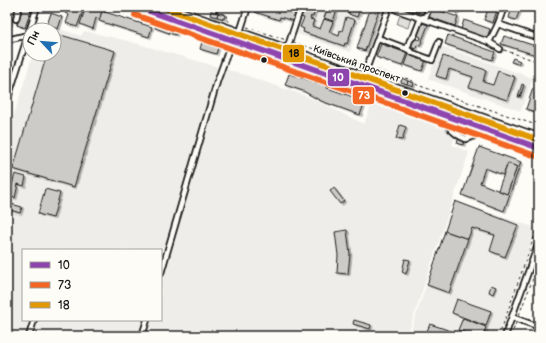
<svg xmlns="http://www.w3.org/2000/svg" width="546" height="343" font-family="'Balsamiq Sans',sans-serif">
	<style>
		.built { fill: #eeede9; fill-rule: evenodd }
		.green { fill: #e0dfdb; stroke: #7e7e7c }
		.building { fill: #cccbc8; stroke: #1c1c1c; fill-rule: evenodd; filter: url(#shadow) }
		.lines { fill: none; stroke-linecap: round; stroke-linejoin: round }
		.minor-casing { stroke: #1c1c1c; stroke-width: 8 }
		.major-casing { stroke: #1c1c1c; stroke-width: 9 }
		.path { stroke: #1c1c1c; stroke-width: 1; stroke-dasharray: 3 3; stroke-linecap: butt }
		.minor { stroke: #fdfcf7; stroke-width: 4.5 }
		.major { stroke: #fdfcf7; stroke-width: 6 }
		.bus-1-casing { stroke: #fdfcf7; stroke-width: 9 }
		.bus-2-casing { stroke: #fdfcf7; stroke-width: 9 }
		.bus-3-casing { stroke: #fdfcf7; stroke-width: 9 }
		.bus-1 { stroke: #8e44ad; stroke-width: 6 }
		.bus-2 { stroke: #f26522; stroke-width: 6 }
		.bus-3 { stroke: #e19803; stroke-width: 6 }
		.bus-dot { fill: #1c1c1c; stroke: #fdfcf7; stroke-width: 1.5 }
		.labels { text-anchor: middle; stroke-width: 4; stroke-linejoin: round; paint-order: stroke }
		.street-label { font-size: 10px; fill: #1c1c1c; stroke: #fdfcf7 }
		.line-badge { stroke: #fdfcf7; stroke-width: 1.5 }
		.badge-label { font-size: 11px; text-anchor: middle; font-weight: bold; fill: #fff }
		.pale-badge-label { font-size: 11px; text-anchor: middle; font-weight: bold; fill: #111 }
	</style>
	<defs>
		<filter id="shadow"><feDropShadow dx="2" dy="1.5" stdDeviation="0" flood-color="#0004"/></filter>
	</defs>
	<rect width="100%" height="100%" fill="#fdfcf7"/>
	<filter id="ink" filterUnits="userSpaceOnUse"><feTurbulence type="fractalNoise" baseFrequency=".025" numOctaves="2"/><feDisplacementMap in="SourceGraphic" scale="8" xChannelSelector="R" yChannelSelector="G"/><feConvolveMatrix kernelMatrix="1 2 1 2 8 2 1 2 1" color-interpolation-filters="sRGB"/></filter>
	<g filter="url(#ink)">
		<g class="built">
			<path d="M 303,7 L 365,7 L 350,52 L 294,33 Z"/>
			<path d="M 42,23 L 81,36 L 84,31 L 124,40 L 239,73 L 306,96 L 364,124 L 370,108 L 375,105 L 450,131 L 455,135 L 452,145 L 469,152 L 407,336 L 7,336 L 7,137 L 33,54 L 54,54 L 54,30 L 40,30 ZM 23,250 L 161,250 L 161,320 L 23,320 Z"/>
			<path d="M 440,46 L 533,78 L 521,111 L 428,79 Z"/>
			<path d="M 455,201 L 536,228 L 498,336 L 409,336 Z"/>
		</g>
		<path class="green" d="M 400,15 L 411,18 L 408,28 L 397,24 Z"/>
		<g class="building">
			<path d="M 23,7 L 32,7 L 25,28 L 17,25 Z"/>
			<path d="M 72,7 L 84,8 L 77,27 L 66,23 L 69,15 L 65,13 L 66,9 L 70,10 Z"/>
			<path d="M 86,7 L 90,7 L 102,11 L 100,19 L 96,18 L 93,29 L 80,24 Z"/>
			<path d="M 257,7 L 268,7 L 281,11 L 282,7 L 286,7 L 296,11 L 293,21 L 280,17 L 279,20 L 255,12 Z"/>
			<path d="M 304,7 L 316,7 L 313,17 L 311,16 L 310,19 L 314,20 L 312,26 L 320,29 L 324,19 L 333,22 L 329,32 L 339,36 L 340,30 L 342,31 L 346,17 L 355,20 L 347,44 L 345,43 L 344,46 L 303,32 L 304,29 L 300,27 L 304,18 L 301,17 Z"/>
			<path d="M 328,7 L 338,7 L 333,21 L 324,18 Z"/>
			<path d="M 339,7 L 348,7 L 346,11 L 339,9 Z"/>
			<path d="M 348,7 L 360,9 L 357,17 L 349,14 L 350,13 L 346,12 Z"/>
			<path d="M 371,7 L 380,7 L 365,51 L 357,48 Z"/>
			<path d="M 403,7 L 426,7 L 423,14 Z"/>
			<path d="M 456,7 L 459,7 L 457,13 L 454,12 Z"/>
			<path d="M 489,7 L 498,7 L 493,23 L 484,20 Z"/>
			<path d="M 512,7 L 521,7 L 516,20 L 509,18 Z"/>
			<path d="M 432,8 L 458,17 L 455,26 L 429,17 Z"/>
			<path d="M 102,11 L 152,27 L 149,37 L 99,21 Z"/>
			<path d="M 211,11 L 218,13 L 217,17 L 210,15 Z"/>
			<path d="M 9,13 L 11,24 L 7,25 L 7,14 Z"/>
			<path d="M 51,13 L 62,17 L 58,29 L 47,25 Z"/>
			<path d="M 218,13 L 225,15 L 224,19 L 217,17 Z"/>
			<path d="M 464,20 L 490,29 L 487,38 L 461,29 Z"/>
			<path d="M 156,23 L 171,28 L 169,33 L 155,28 Z"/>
			<path d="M 422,23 L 428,25 L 420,46 L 417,45 L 416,49 L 410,47 L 413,38 L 420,40 L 421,37 L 417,35 Z"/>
			<path d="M 171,28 L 178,30 L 176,35 L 169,33 Z"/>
			<path d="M 54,33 L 115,51 L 74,187 L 13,169 L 47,54 L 54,54 Z"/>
			<path d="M 448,35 L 495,52 L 492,60 L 445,44 Z"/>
			<path d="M 504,36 L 539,47 L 539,56 L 501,44 Z"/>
			<path d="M 202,42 L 218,48 L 216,54 L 200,49 Z"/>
			<path d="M 381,44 L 407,53 L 402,66 L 376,57 Z"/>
			<path d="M 409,54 L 426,60 L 422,71 L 405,65 Z"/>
			<path d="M 443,56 L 486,70 L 483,82 L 493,85 L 498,71 L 515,77 L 507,100 L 469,87 L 473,77 L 449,69 L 446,79 L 436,76 Z"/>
			<path d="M 513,58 L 520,61 L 518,64 L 511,62 Z"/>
			<path d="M 289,74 L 326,86 L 327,88 L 365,101 L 360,115 L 321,101 L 303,91 L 285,85 Z"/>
			<path d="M 402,78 L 408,81 L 407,84 L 401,82 Z"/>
			<path d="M 408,81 L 414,83 L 413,86 L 407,84 Z"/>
			<path d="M 522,84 L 524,85 L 520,97 L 518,97 Z"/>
			<path d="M 533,88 L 539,90 L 539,113 L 526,109 Z"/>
			<path d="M 400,125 L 406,127 L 402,140 L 396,139 Z"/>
			<path d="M 461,132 L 466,134 L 463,145 L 457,143 Z"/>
			<path d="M 479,147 L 521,162 L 504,211 L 462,195 ZM 508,163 L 517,167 L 507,194 L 480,183 L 485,168 L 503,175 Z"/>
			<path d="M 508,163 L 517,167 L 507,194 L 498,190 Z"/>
			<path d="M 15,174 L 26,177 L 24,186 L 18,184 L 15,198 L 9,196 Z"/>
			<path d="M 334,188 L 344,201 L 340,204 L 330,191 Z"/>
			<path d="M 45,189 L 60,193 L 53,218 L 38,214 Z"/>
			<path d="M 455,201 L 518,225 L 505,257 L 490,251 L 495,235 L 472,228 L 468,239 L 445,231 Z"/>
			<path d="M 7,203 L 22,207 L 20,213 L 7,209 Z"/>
			<path d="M 347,230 L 350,254 L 348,274 L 337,273 L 338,255 L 335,232 Z"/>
			<path d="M 445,231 L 468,239 L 449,293 L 427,285 Z"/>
			<path d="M 405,259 L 410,260 L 406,274 L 402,272 Z"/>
			<path d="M 491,285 L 496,287 L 493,294 L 489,292 Z"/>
			<path d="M 457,299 L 491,311 L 486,326 L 452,313 Z"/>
			<path d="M 463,318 L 486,327 L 483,336 L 475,336 L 458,330 Z"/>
			<path d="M 354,320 L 371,325 L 370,329 L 353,324 Z"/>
			<path d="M 430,324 L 457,333 L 456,336 L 425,336 Z"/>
		</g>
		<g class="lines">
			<g class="minor-casing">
				<g id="minor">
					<path d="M 294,7 L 300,9"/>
					<path d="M 397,10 L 489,42 L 500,49"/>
					<path d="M 16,19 L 19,7"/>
					<path d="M 498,24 L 539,38"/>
					<path d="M 240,32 L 248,7"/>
					<path d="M 378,38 L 407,49 L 410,40 L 414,36 L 421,18 L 426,16 L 429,7"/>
					<path d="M 7,40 L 28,35"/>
					<path d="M 489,42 L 498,24 L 504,7"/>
					<path d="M 287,49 L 301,7"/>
					<path d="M 407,49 L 413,53 L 432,60 L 439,42"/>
					<path d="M 364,75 L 389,7"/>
					<path d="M 7,101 L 37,7"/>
					<path d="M 440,114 C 447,126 454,135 466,139 L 489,131"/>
					<path d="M 161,273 L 217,82 L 232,40"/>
					<path d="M 512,317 L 539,327"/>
					<path d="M 29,336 L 34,320"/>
					<path d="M 142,336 L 147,320"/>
					<path d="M 505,336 L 539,242"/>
					<path d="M 539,336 L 539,335"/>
				</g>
			</g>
			<g class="major-casing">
				<g id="major">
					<path d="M 138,7 L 539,148"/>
					<path d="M 169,7 L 539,137"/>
				</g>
			</g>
			<g class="path">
				<path d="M 121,7 L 194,33"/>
				<path d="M 204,7 L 227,15 L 226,20 L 232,22"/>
				<path d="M 17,23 L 17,25 L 25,28"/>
				<path d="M 247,27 L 286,40"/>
				<path d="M 293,42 L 362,65"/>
				<path d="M 234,47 L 440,122"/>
				<path d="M 504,50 L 539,62"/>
				<path d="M 371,68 L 399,78 C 406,77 413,80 417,85 L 539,126"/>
				<path d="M 7,115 L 11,104"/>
				<path d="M 456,128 L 470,133"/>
				<path d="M 484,137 L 539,157"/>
				<path d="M 519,315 L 539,263"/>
				<path d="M 499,336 L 539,223"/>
				<path d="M 511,336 L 516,323"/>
			</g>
			<use href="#minor" class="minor"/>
			<use href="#major" class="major"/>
			<g class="bus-1-casing">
				<path id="bus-1" d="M 138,7 L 539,148"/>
			</g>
			<g class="bus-2-casing">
				<path id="bus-2" d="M 135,15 L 536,156"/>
			</g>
			<g class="bus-3-casing">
				<path id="bus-3" d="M 162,7 L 539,140"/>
			</g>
			<use href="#bus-1" class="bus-1"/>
			<use href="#bus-2" class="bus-2"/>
			<use href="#bus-3" class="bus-3"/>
		</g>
	</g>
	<g class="bus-dot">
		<circle cx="264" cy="60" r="3.5"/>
		<circle cx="405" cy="93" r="3.5"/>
	</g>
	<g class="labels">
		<g class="street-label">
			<text transform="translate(357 63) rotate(20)" y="4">Київський проспект</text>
		</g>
	</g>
	<g class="line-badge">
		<rect x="282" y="44" width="23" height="19" rx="4" fill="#e19803"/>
		<rect x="327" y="68" width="23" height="19" rx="4" fill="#8e44ad"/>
		<rect x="352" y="86" width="23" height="19" rx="4" fill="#f26522"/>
	</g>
	<g class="badge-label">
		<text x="338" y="81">10</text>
		<text x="364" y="99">73</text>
	</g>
	<g class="pale-badge-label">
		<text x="294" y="57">18</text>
	</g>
	<rect width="546" height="343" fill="none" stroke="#fdfcf7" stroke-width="24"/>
	<rect x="12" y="12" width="522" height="319" fill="none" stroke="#1c1c1c" stroke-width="1.5" filter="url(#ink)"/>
	<rect x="22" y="249" width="140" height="72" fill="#fdfcf7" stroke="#a3a29f"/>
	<rect x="30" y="262" width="20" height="6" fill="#8e44ad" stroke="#a3a29f"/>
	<text x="58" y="269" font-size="12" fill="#1c1c1c">10</text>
	<rect x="30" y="282" width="20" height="6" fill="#f26522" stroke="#a3a29f"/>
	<text x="58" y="289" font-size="12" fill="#1c1c1c">73</text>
	<rect x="30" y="302" width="20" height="6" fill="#e19803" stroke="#a3a29f"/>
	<text x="58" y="309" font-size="12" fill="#1c1c1c">18</text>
	<g transform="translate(42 42) rotate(296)"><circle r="19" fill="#fdfcf7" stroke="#a3a29f"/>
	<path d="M0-3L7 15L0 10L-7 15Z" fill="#1f6fb2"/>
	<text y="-6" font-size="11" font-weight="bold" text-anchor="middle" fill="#1c1c1c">Пн</text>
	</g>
</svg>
